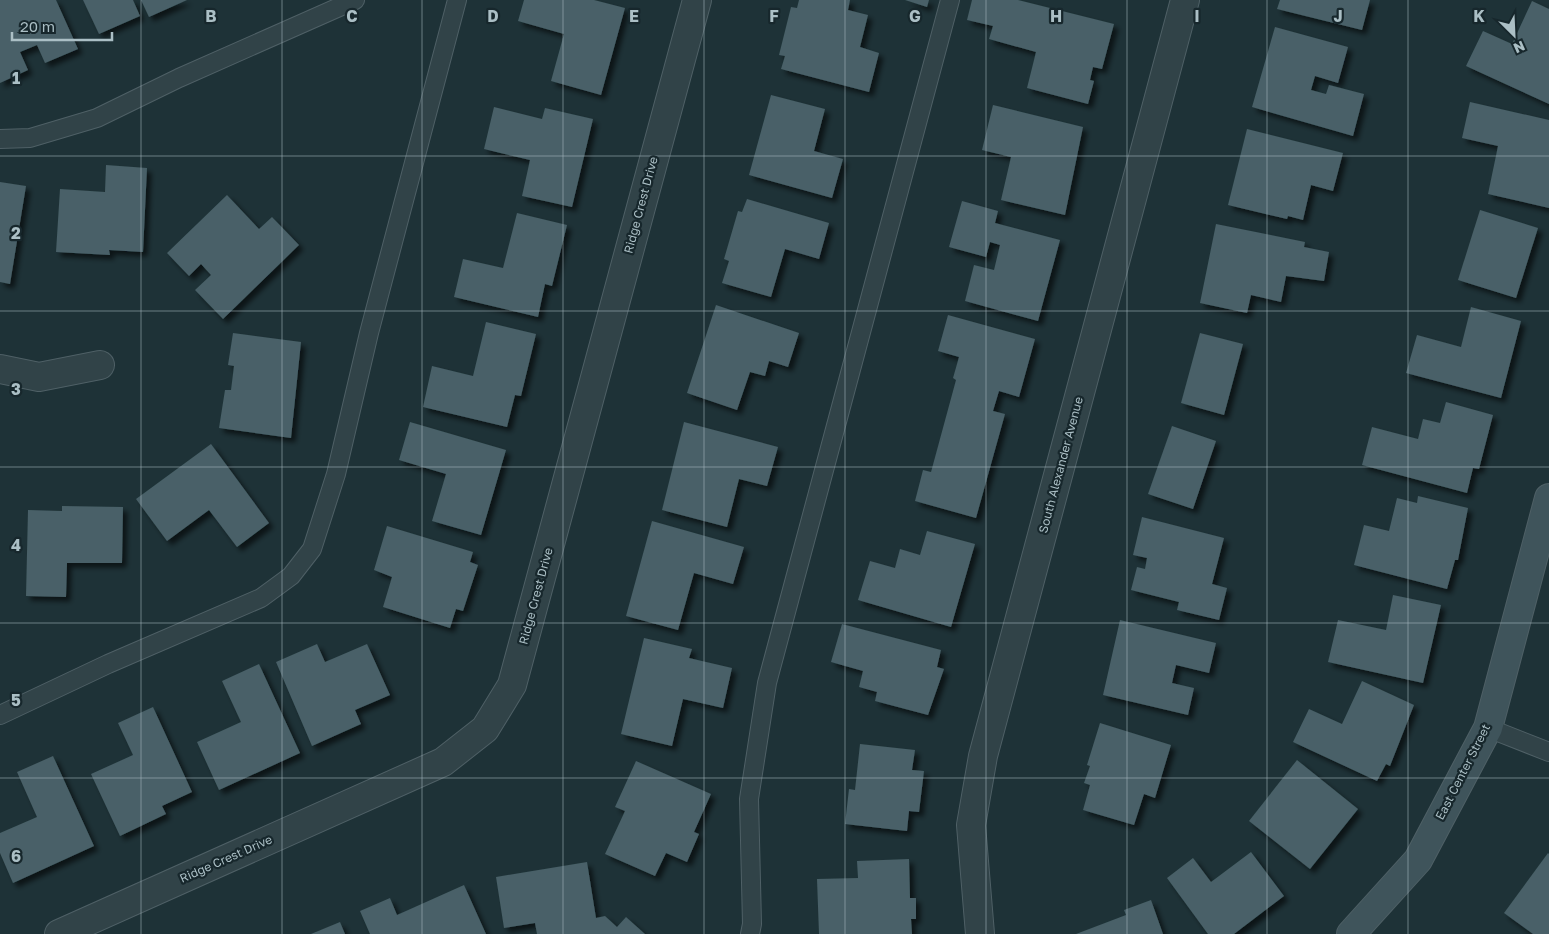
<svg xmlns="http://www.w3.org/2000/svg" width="1549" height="934" font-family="'Golos Text',sans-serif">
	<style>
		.building { fill: #486067; filter: url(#shadow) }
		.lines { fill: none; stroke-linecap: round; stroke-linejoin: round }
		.lane-casing { stroke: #4f6066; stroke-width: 20 }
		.street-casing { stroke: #4f6066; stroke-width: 30 }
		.secondary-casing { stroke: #4f6066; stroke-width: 30 }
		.lane { stroke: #314348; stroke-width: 18 }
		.street { stroke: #314348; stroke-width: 28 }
		.secondary { stroke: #3f545b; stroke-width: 28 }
		.grid { fill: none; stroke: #abbfc5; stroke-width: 1; stroke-opacity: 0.55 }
		.labels { text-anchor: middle; stroke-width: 4.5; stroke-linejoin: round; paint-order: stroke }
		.street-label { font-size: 12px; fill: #abbfc5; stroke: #17272c }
		.grid-label { font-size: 16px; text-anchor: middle; font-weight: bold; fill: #abbfc5; stroke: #17272c; stroke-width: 4.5; stroke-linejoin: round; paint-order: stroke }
	</style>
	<defs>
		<filter id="shadow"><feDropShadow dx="4.5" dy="4.5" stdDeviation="2.5" flood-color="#0009"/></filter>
	</defs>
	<rect width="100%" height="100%" fill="#1e3237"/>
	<g class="building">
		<path d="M 0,0 L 56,0 L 78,49 L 45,63 L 37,45 L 20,52 L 28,70 L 0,83 Z"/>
		<path d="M 83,0 L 133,0 L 140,16 L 99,34 Z"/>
		<path d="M 141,0 L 187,0 L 149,17 Z"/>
		<path d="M 524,0 L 594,0 L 625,8 L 601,95 L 551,81 L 564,34 L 518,21 Z"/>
		<path d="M 799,0 L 850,0 L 848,10 L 868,15 L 860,47 L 879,53 L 869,92 L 781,69 L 785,56 L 779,55 L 791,7 L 797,8 Z"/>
		<path d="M 905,0 L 929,0 L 927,7 Z"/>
		<path d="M 972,0 L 1018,0 L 1114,24 L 1102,69 L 1093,67 L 1090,80 L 1094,81 L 1088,104 L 1027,88 L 1036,52 L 989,39 L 993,26 L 967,20 Z"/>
		<path d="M 1280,0 L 1370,0 L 1362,30 L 1277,9 Z"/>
		<path d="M 1532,1 L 1549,9 L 1549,104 L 1466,66 L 1483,31 L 1512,44 Z"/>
		<path d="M 1275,27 L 1348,47 L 1338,83 L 1315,76 L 1311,90 L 1326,94 L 1329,85 L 1364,94 L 1353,136 L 1252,107 Z"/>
		<path d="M 771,95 L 825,109 L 814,151 L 843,159 L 832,198 L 749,175 Z"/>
		<path d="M 1470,102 L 1549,120 L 1549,208 L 1488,194 L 1498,146 L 1462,138 Z"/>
		<path d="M 993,105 L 1083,127 L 1065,215 L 1001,200 L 1011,157 L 982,150 Z"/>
		<path d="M 494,107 L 542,119 L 545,108 L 593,119 L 572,207 L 522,196 L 530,160 L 484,149 Z"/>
		<path d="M 1247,129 L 1343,153 L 1333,191 L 1311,185 L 1303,220 L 1288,216 L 1287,219 L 1228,205 Z"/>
		<path d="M 106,165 L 147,168 L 143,252 L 109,250 L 110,255 L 56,252 L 60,189 L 105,192 Z"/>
		<path d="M 0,182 L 26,186 L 10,284 L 0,282 Z"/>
		<path d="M 227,195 L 259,229 L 272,217 L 299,245 L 223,319 L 195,290 L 211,275 L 201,264 L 189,276 L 167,253 Z"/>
		<path d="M 747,199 L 829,223 L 819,259 L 785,249 L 771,297 L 722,283 L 729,261 L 724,259 L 738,211 L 742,212 Z"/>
		<path d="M 962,201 L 998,211 L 995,223 L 1060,240 L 1038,321 L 965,301 L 974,265 L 994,270 L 1000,245 L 990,242 L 986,257 L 949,247 Z"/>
		<path d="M 1480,210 L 1538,228 L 1516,298 L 1458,280 Z"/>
		<path d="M 517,213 L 567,225 L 552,286 L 545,284 L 538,317 L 454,297 L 463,259 L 503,268 Z"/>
		<path d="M 1216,224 L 1305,242 L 1304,247 L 1329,252 L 1324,281 L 1286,276 L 1281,302 L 1251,295 L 1247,313 L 1200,303 Z"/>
		<path d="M 716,305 L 799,333 L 788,367 L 769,361 L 765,376 L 750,372 L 737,410 L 687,393 Z"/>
		<path d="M 1471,307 L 1521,321 L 1501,398 L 1406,373 L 1417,335 L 1461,347 Z"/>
		<path d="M 948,315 L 1035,339 L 1019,397 L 999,391 L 993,411 L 1005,414 L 976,518 L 915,501 L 923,470 L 931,472 L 956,380 L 953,378 L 959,357 L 938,351 Z"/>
		<path d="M 486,322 L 536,334 L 521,396 L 515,395 L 507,427 L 423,407 L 432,366 L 473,376 Z"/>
		<path d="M 233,333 L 301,342 L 291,438 L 219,428 L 225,390 L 231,390 L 234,366 L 228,365 Z"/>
		<path d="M 1200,333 L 1243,344 L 1224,415 L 1181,403 Z"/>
		<path d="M 1446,402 L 1493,415 L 1479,469 L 1473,468 L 1467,493 L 1362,465 L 1372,427 L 1418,439 L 1423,419 L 1440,423 Z"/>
		<path d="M 410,422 L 506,450 L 481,535 L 432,521 L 446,474 L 399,460 Z"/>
		<path d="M 684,422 L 778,447 L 767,486 L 739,479 L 727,527 L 662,510 Z"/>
		<path d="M 1172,426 L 1216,441 L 1193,509 L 1148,494 Z"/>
		<path d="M 211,444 L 269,523 L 237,547 L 209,510 L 167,541 L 136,499 Z"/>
		<path d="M 1418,496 L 1468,508 L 1458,560 L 1455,560 L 1447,589 L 1354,565 L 1364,525 L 1389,531 L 1397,498 L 1417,503 Z"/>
		<path d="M 62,506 L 123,507 L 122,563 L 67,563 L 66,597 L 26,596 L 28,510 L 62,511 Z"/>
		<path d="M 1142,517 L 1224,538 L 1212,584 L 1227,588 L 1219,620 L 1177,610 L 1179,602 L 1131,590 L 1137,567 L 1145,569 L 1147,558 L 1133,555 Z"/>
		<path d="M 652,521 L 744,547 L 733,584 L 694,573 L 678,630 L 626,616 Z"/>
		<path d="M 387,526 L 473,552 L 470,562 L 478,565 L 463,611 L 456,609 L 450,628 L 383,607 L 392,577 L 374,570 Z"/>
		<path d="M 927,531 L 975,544 L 951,627 L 858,600 L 870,561 L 895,568 L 900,549 L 920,555 Z"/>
		<path d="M 1393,595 L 1441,605 L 1423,683 L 1328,662 L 1338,620 L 1386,630 Z"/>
		<path d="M 1120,620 L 1216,643 L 1209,673 L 1176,665 L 1172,683 L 1194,688 L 1188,715 L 1103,695 Z"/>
		<path d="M 842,624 L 941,650 L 937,667 L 944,669 L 928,715 L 875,701 L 877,692 L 859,687 L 863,671 L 831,662 Z"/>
		<path d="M 644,638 L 692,649 L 689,658 L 732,668 L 723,708 L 683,699 L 672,746 L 621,734 Z"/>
		<path d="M 317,644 L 325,662 L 367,644 L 390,695 L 355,710 L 361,724 L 312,746 L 276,662 Z"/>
		<path d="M 259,664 L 300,753 L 219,790 L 197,742 L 241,722 L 222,681 Z"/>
		<path d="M 1362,681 L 1414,705 L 1390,766 L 1386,764 L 1377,781 L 1293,742 L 1309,709 L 1342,724 Z"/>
		<path d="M 153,707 L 192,792 L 162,806 L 166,814 L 120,836 L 91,774 L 133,755 L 118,723 Z"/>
		<path d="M 1100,723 L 1171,745 L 1155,798 L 1144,794 L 1134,825 L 1083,810 L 1090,785 L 1084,783 L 1090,766 L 1087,765 Z"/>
		<path d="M 860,744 L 915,750 L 912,770 L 924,771 L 919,812 L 909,811 L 907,831 L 845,824 L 849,789 L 855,790 Z"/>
		<path d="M 53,756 L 94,846 L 13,883 L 0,853 L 0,833 L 37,817 L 17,772 Z"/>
		<path d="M 1297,760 L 1358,809 L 1310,869 L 1249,821 Z"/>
		<path d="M 636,761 L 711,794 L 694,832 L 699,834 L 687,862 L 666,853 L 655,876 L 605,854 L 625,811 L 615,807 Z"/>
		<path d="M 1251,852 L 1284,896 L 1234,934 L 1208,934 L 1167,878 L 1193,858 L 1211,882 Z"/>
		<path d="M 1548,853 L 1549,854 L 1549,934 L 1533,934 L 1504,913 Z"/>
		<path d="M 909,859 L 910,898 L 916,898 L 916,919 L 911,919 L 912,934 L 819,934 L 817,879 L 858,878 L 857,861 Z"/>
		<path d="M 587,862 L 596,918 L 605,916 L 617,927 L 626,917 L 645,934 L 537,934 L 535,923 L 504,928 L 496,877 Z"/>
		<path d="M 464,885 L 486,934 L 370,934 L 360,911 L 390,898 L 397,915 Z"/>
		<path d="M 1151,900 L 1163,934 L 1076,934 L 1126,915 L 1124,910 Z"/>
		<path d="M 340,922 L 345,934 L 311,934 Z"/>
	</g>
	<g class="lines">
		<g class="lane-casing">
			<g id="lane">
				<path d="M 0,139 L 30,138 L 97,118 L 179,78 L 355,0"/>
				<path d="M 0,715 L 108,664 L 261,598 L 291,576 L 312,549 L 336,474 L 369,333 L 457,0"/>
				<path d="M 1488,728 L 1549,752"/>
				<path d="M 750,934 L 752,924 L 749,799 L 767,683 L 950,0"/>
			</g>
		</g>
		<g class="street-casing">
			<g id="street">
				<path d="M 0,369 L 39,377 L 100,365"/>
				<path d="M 59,934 L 443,762 L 485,729 L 512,685 L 697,0"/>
				<path d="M 980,934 L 971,825 L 983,756 L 1185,0"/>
			</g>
		</g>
		<g class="secondary-casing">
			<path id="secondary" d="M 1351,934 L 1418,860 L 1488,728 L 1549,498"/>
		</g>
		<use href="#lane" class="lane"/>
		<use href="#street" class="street"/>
		<use href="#secondary" class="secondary"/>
	</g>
	<path class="grid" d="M 141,0 L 141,934M 282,0 L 282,934M 422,0 L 422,934M 563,0 L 563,934M 704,0 L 704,934M 845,0 L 845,934M 986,0 L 986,934M 1127,0 L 1127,934M 1267,0 L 1267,934M 1408,0 L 1408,934M 0,156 L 1549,156M 0,311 L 1549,311M 0,467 L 1549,467M 0,623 L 1549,623M 0,778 L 1549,778"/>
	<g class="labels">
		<g class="street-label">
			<text transform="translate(641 205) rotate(-75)" y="4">Ridge Crest Drive</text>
			<text transform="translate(1061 465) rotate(-75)" y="4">South Alexander Avenue</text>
			<text transform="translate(536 596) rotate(-75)" y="4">Ridge Crest Drive</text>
			<text transform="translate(1463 772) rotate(-63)" y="4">East Center Street</text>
			<text transform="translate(226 859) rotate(-24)" y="4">Ridge Crest Drive</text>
		</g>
	</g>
	<g class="grid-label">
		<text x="211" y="22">B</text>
		<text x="352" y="22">C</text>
		<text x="493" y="22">D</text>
		<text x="634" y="22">E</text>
		<text x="774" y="22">F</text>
		<text x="915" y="22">G</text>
		<text x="1056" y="22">H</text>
		<text x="1197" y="22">I</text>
		<text x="1338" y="22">J</text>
		<text x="1479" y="22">K</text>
		<text x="16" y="84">1</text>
		<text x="16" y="239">2</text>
		<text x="16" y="395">3</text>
		<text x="16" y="551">4</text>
		<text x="16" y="706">5</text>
		<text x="16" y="862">6</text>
	</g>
	<g transform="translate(1514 35) rotate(156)" stroke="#17272c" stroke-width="4" paint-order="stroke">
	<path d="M0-4L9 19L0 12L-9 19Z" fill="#abbfc5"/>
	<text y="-8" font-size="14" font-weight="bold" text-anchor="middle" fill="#abbfc5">N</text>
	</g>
	<path d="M12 32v8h100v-8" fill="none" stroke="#abbfc5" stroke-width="2.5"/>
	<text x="20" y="32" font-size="15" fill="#abbfc5" stroke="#17272c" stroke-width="4" paint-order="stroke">20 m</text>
</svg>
